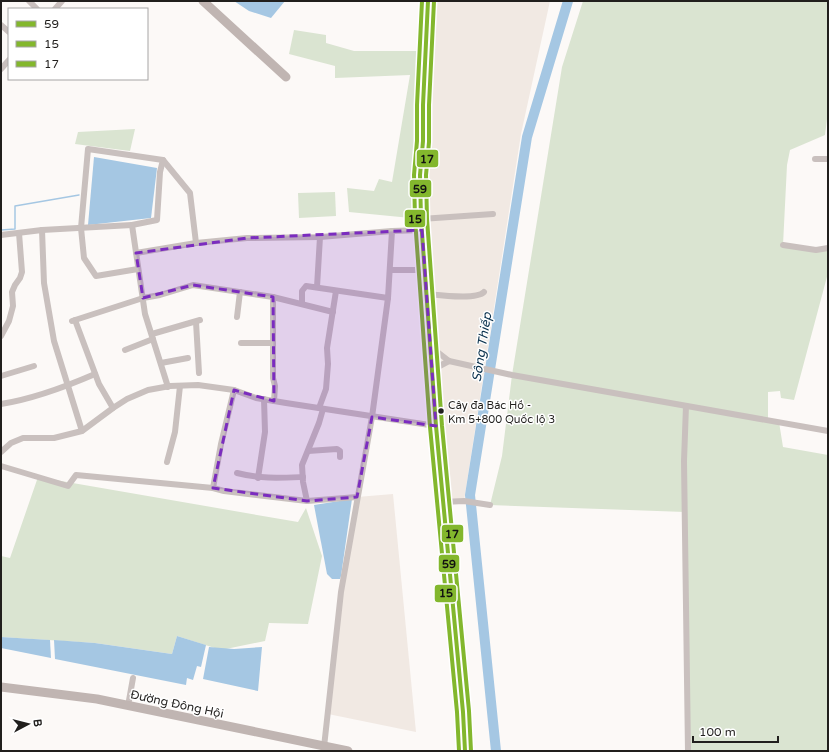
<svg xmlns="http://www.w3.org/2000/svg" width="829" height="752" font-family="'Varela Round',sans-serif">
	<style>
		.built { fill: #f1e9e3 }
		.green { fill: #dae4d1 }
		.water { fill: #a5c7e3 }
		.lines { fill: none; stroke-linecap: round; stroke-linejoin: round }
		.stream { stroke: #a5c7e3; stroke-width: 1.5 }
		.river { stroke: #a5c7e3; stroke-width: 10 }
		.street { stroke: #c9c0be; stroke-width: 6 }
		.secondary { stroke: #c0b5b2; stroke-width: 9 }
		.highway { stroke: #bdb2b0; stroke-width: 11 }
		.bus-1-casing { stroke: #fff; stroke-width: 7 }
		.bus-2-casing { stroke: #fff; stroke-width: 7 }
		.bus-3-casing { stroke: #fff; stroke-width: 7 }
		.bus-1 { stroke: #83b72d; stroke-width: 4 }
		.bus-2 { stroke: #83b72d; stroke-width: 4 }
		.bus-3 { stroke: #83b72d; stroke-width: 4 }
		.marked { fill: #7b2cbf; fill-opacity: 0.2; stroke: #7b2cbf; stroke-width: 3; stroke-dasharray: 8 5; stroke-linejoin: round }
		.bus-dot { fill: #211f1d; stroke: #fff; stroke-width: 1.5 }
		.labels { text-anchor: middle; stroke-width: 3; stroke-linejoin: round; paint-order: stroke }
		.bus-label { font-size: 11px; fill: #211f1d; stroke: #fff; text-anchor: start }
		.street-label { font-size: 12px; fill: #211f1d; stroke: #fff }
		.water-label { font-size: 13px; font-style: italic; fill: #0c334f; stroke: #fff }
		.line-badge { stroke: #fff; stroke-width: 1.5 }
		.pale-badge-label { font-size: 11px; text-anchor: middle; font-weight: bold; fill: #111 }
	</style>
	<rect width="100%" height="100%" fill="#fcf9f7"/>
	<g class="built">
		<path d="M 428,1 L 550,1 L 521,134 L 464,501 L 443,502 L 422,230 Z"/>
		<path d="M 393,494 L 416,732 L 328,714 L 341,592 L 357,497 Z"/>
	</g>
	<g class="green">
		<path d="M 583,1 L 828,1 L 828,111 L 825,135 L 790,150 L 787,165 L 783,245 L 828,249 L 828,273 L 794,400 L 781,398 L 780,391 L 768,392 L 768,420 L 779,422 L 783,447 L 828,455 L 828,751 L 689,751 L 685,512 L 490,505 L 502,456 L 512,375 L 562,67 Z"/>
		<path d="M 294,30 L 326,35 L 326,43 L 354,51 L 426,51 L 421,219 L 349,212 L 347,188 L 374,191 L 379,179 L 392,182 L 410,75 L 335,78 L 335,66 L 289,54 Z"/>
		<path d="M 135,129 L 130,151 L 75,144 L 78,132 Z"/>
		<path d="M 335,192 L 336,216 L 299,218 L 298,193 Z"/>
		<path d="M 38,477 L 298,522 L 306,508 L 322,556 L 308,624 L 269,623 L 265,641 L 221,650 L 177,636 L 172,654 L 95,643 L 1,637 L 1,556 L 10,558 Z"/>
	</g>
	<g class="water">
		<path d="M 234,1 L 285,1 L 271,18 L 249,11 Z"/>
		<path d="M 94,157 L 157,168 L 151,218 L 88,225 Z"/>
		<path d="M 352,499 L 341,576 L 340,579 L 332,579 L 327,574 L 314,505 Z"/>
		<path d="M 177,636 L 206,645 L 201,667 L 197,666 L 193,680 L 187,678 L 186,685 L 55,659 L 54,640 L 95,643 L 172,654 Z"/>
		<path d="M 1,637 L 50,640 L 51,658 L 1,648 Z"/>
		<path d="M 209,647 L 234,649 L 262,647 L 258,691 L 203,679 Z"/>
	</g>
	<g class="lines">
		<path class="stream" d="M 1,230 L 15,229 L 15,206 L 79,195"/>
		<path class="river" d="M 496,751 L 470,495 L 527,137 L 568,1"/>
		<g class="street">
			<path d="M 29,1 L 37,9"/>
			<path d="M 55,9 L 62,1"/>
			<path d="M 1,25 L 9,32"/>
			<path d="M 1,69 L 9,60"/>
			<path d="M 815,159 L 828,159"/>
			<path d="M 163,160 L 160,172 L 157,220 L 132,225 L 145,314 L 168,387"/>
			<path d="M 421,219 L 493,214"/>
			<path d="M 42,230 L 44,283 L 54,341 L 82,431"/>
			<path d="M 1,235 L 42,230 L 132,225"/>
			<path d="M 783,245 L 816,250 L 828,248"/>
			<path d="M 136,253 L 196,243 L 247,238 L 320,237 L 392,231 L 422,230"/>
			<path d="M 138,269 L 96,276 L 84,258 L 81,228 L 88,149 L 163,160 L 190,193 L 196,243"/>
			<path d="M 390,270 L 425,270"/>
			<path d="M 317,287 L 320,237"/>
			<path d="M 427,294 C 438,295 477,300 484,292"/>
			<path d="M 273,297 L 273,378 L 275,386 L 274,401"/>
			<path d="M 302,304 L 302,291 L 306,286 L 388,298"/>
			<path d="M 237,317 L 240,292"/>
			<path d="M 75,320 L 99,384 L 113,408"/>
			<path d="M 72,321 L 143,298 L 160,295 L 193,285 L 273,297 L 333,312"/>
			<path d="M 196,322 L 199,373"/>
			<path d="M 152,334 L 200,320"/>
			<path d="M 1,336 L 9,321 L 13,306 L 12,292 L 15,285 L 20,278 L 22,272 L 19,233"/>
			<path d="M 241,343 L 273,343"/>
			<path d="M 431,347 L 449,361 L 512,375 L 828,431"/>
			<path d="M 125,350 L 153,339"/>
			<path d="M 161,363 L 188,358"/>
			<path d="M 432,370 L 449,361"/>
			<path d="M 1,376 L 34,366"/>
			<path d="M 1,404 C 33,399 65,387 95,374"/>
			<path d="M 686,406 L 684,461 L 688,751"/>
			<path d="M 319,408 L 326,389 L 328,364 L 327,348 L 336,291"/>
			<path d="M 308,451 L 337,449 L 340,451 L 340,457"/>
			<path d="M 1,452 L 11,443 L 23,438 L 54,438 L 82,431 L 113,408 L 127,399 L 148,390 L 170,386 L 198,385 L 234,390 L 256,398 L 286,403 L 436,426"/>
			<path d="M 167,462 L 175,432 L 180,386"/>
			<path d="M 1,466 L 68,486 L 76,475 L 213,488 L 224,491 L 307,501 L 357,497"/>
			<path d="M 237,473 C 261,479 278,478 303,477"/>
			<path d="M 258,478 L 265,432 L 264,399"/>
			<path d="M 213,488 L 221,444 L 234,390"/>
			<path d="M 307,501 L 303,482 L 302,465 L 319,423 L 323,409"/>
			<path d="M 443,502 L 464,501 L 490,505"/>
			<path d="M 128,706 L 133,678"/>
			<path d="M 324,747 L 341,592 L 372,417 L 388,298 L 392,231"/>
		</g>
		<g class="secondary">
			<path d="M 203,1 L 286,77"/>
			<path d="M 1,687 L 97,699 L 348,751"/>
		</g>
		<path class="highway" d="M 428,1 L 423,105 L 423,141 L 420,175 L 421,219 L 436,426 L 463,712 L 465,751"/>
		<g class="bus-1-casing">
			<path id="bus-1" d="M 428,1 L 423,105 L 423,141 L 420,175 L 421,219 L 436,426 L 463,712 L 465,751"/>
		</g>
		<g class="bus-2-casing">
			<path id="bus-2" d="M 422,1 L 417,105 L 417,141 L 414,175 L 415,219 L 430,427 L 457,712 L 459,751"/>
		</g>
		<g class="bus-3-casing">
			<path id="bus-3" d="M 434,1 L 429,105 L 429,142 L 426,175 L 427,219 L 442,426 L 469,711 L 471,751"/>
		</g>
		<use href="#bus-1" class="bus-1"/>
		<use href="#bus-2" class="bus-2"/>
		<use href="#bus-3" class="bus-3"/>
	</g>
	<path class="marked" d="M 422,230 L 436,426 L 372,417 L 357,497 L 307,501 L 213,488 L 234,390 L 274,401 L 273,297 L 193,285 L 143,298 L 136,253 L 247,238 Z"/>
	<circle class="bus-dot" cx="441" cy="411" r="3.5"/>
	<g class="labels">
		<g class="bus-label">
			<text x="448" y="409">Cây đa Bác Hồ -<tspan x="448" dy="14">Km 5+800 Quốc lộ 3</tspan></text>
		</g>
		<g class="street-label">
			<text transform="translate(177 704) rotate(12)" y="4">Đường Đông Hội</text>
		</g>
		<g class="water-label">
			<text transform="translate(481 347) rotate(-81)" y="5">Sông Thiếp</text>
		</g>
	</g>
	<g class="line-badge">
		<rect x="416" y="149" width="23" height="19" rx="4" fill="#83b72d"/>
		<rect x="409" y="179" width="23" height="19" rx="4" fill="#83b72d"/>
		<rect x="404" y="209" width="22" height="19" rx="4" fill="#83b72d"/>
		<rect x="441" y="524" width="23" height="19" rx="4" fill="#83b72d"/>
		<rect x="438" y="554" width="22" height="19" rx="4" fill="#83b72d"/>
		<rect x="434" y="584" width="23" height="19" rx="4" fill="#83b72d"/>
	</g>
	<g class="pale-badge-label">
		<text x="427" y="163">17</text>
		<text x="420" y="193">59</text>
		<text x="415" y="223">15</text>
		<text x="452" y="538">17</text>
		<text x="449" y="568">59</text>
		<text x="446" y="597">15</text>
	</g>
	<rect width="829" height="752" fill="none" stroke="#211f1d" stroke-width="4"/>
	<rect x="8" y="8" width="140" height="72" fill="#ffffff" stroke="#a6a5a5"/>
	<rect x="16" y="21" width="20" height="6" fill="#83b72d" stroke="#a6a5a5"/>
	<text x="44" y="28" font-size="12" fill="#211f1d">59</text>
	<rect x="16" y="41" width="20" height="6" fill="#83b72d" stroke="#a6a5a5"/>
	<text x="44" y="48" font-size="12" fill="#211f1d">15</text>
	<rect x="16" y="61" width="20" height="6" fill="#83b72d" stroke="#a6a5a5"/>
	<text x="44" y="68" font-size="12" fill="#211f1d">17</text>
	<g transform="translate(28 724) rotate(83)" stroke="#ffffff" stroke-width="3" paint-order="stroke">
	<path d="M0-3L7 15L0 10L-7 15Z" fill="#211f1d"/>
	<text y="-6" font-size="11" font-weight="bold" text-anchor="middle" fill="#211f1d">B</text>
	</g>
	<path d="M693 736v6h85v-6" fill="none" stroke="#211f1d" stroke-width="2"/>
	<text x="699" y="736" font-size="12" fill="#211f1d" stroke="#ffffff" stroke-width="3" paint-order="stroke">100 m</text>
</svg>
